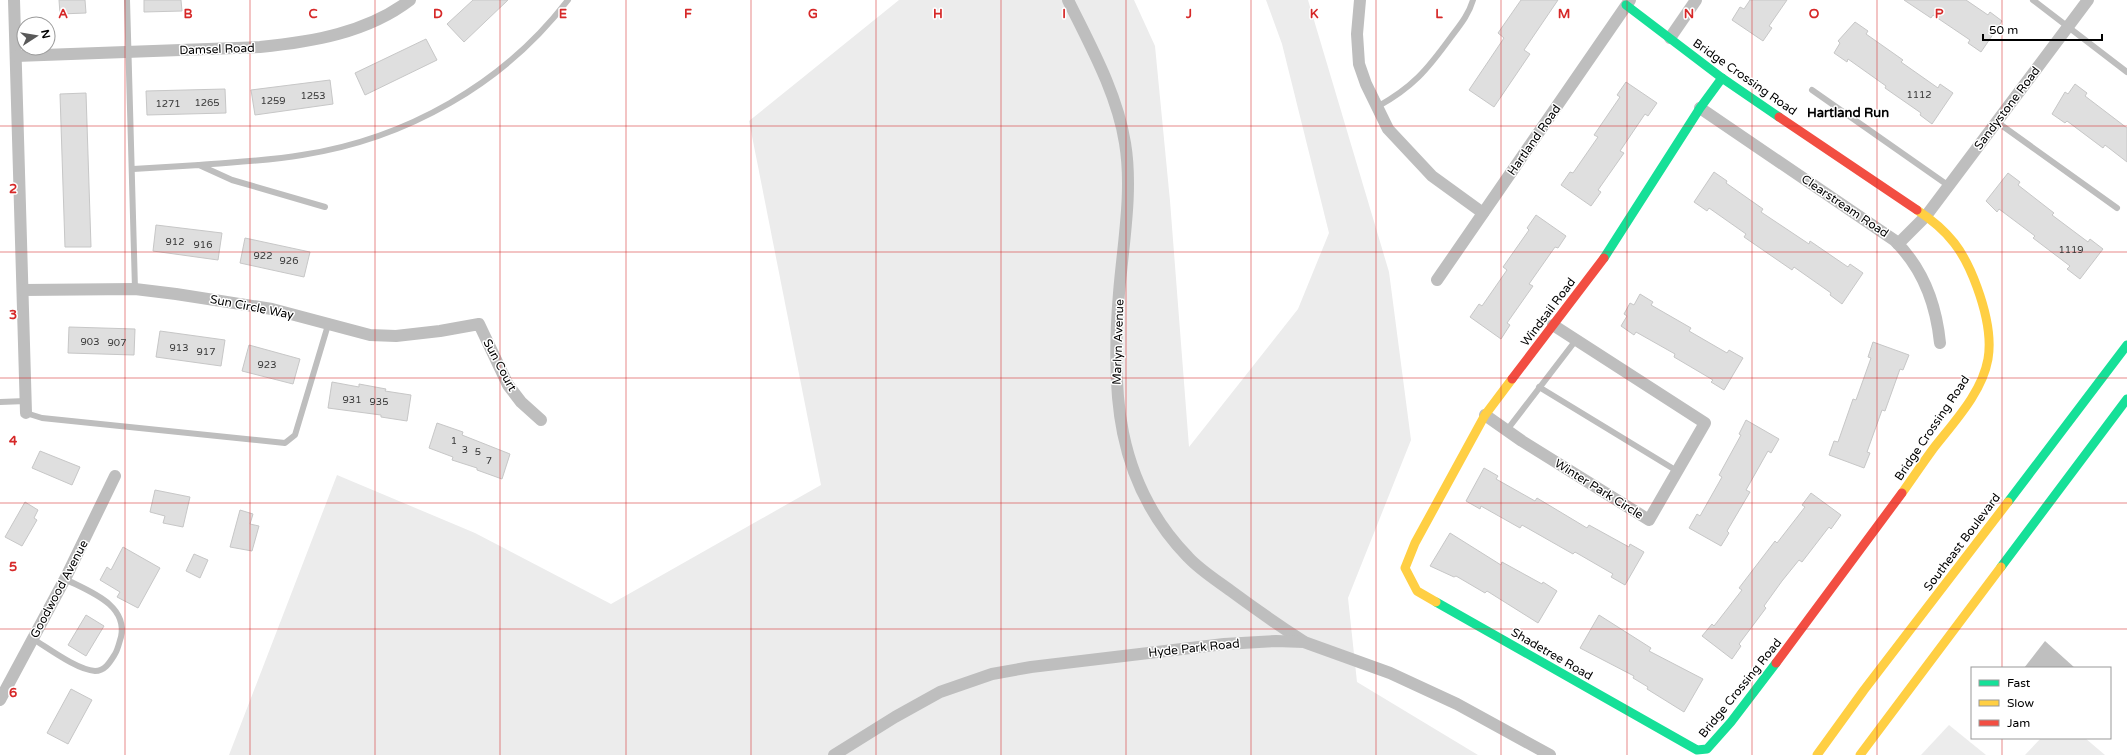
<svg xmlns="http://www.w3.org/2000/svg" width="2127" height="755" font-family="'Varela Round',sans-serif">
	<style>
		.green { fill: #ececec }
		.water { fill: #bfbfbf }
		.building { fill: #dfdfdf; stroke: #c7c7c7 }
		.lines { fill: none; stroke-linecap: round; stroke-linejoin: round }
		.lane { stroke: #bebebe; stroke-width: 6 }
		.street { stroke: #bebebe; stroke-width: 12 }
		.fast { stroke: #16e098; stroke-width: 9 }
		.slow { stroke: #ffcf43; stroke-width: 9 }
		.jam { stroke: #f24e42; stroke-width: 9 }
		.grid { fill: none; stroke: #d62828; stroke-width: 1; stroke-opacity: 0.55 }
		.labels { text-anchor: middle; stroke-width: 3; stroke-linejoin: round; paint-order: stroke }
		.number-label { font-size: 10px; fill: #383838 }
		.street-label { font-size: 12px; fill: #000; stroke: #fff }
		.neighbourhood-label { font-size: 13px; font-weight: bold; fill: #000; stroke: #fff }
		.grid-label { font-size: 13px; text-anchor: middle; font-weight: bold; fill: #d62828; stroke: #fff; stroke-width: 3; stroke-linejoin: round; paint-order: stroke }
	</style>
	<rect width="100%" height="100%" fill="#fff"/>
	<g class="green">
		<path d="M 899,0 L 1134,0 L 1155,46 L 1170,201 L 1189,447 L 1298,309 L 1329,233 L 1282,44 L 1266,0 L 1308,0 L 1389,272 L 1411,440 L 1348,598 L 1357,682 L 1478,755 L 229,755 L 337,475 L 475,533 L 611,604 L 821,485 L 749,121 Z"/>
		<path d="M 1949,725 L 1986,755 L 1921,755 Z"/>
		<path d="M 2041,738 L 2085,738 L 2105,755 L 2025,755 Z"/>
	</g>
	<path class="water" d="M 2045,641 L 2075,668 L 2024,668 Z"/>
	<g class="building">
		<path d="M 59,0 L 85,0 L 86,13 L 60,14 Z"/>
		<path d="M 144,0 L 181,0 L 182,11 L 144,12 Z"/>
		<path d="M 473,0 L 508,0 L 464,42 L 447,24 Z"/>
		<path d="M 1521,0 L 1558,0 L 1524,50 L 1530,54 L 1494,107 L 1469,90 L 1504,38 L 1498,33 Z"/>
		<path d="M 1750,0 L 1787,0 L 1769,26 L 1772,28 L 1763,41 L 1732,20 L 1740,7 L 1744,9 Z"/>
		<path d="M 1904,0 L 1966,0 L 1988,15 L 1990,12 L 2002,21 L 1981,52 L 1968,43 L 1970,40 L 1933,15 L 1931,18 Z"/>
		<path d="M 1855,22 L 1868,31 L 1866,34 L 1903,60 L 1901,62 L 1938,88 L 1940,84 L 1953,93 L 1932,124 L 1920,115 L 1921,113 L 1885,88 L 1886,86 L 1848,59 L 1847,62 L 1834,53 L 1840,43 L 1838,41 Z"/>
		<path d="M 426,39 L 437,60 L 365,95 L 355,73 Z"/>
		<path d="M 330,80 L 333,104 L 255,115 L 251,90 Z"/>
		<path d="M 1626,82 L 1657,103 L 1648,116 L 1645,114 L 1620,151 L 1624,153 L 1598,190 L 1601,192 L 1591,206 L 1561,185 L 1570,172 L 1573,173 L 1598,137 L 1594,135 L 1620,97 L 1617,95 Z"/>
		<path d="M 2075,84 L 2087,93 L 2085,96 L 2127,128 L 2127,162 L 2105,145 L 2103,148 L 2067,121 L 2065,123 L 2052,114 L 2065,92 L 2068,94 Z"/>
		<path d="M 225,89 L 226,113 L 147,115 L 146,91 Z"/>
		<path d="M 86,93 L 91,247 L 65,247 L 60,94 Z"/>
		<path d="M 1714,172 L 1727,181 L 1726,183 L 1763,209 L 1761,212 L 1809,244 L 1810,241 L 1848,267 L 1850,264 L 1863,273 L 1842,304 L 1830,295 L 1831,293 L 1794,267 L 1792,270 L 1744,237 L 1746,234 L 1709,208 L 1707,211 L 1694,202 Z"/>
		<path d="M 2008,173 L 2020,182 L 2018,185 L 2054,213 L 2052,215 L 2088,242 L 2090,239 L 2103,249 L 2080,279 L 2067,269 L 2070,266 L 2033,238 L 2035,236 L 1999,209 L 1997,212 L 1986,201 Z"/>
		<path d="M 1536,215 L 1566,236 L 1558,248 L 1555,247 L 1529,284 L 1533,286 L 1507,323 L 1510,325 L 1501,339 L 1470,317 L 1479,304 L 1482,306 L 1507,270 L 1503,267 L 1529,230 L 1527,228 Z"/>
		<path d="M 156,225 L 222,233 L 218,260 L 153,251 Z"/>
		<path d="M 245,238 L 310,252 L 304,277 L 240,263 Z"/>
		<path d="M 1640,294 L 1653,302 L 1651,305 L 1691,328 L 1689,331 L 1727,353 L 1729,350 L 1743,358 L 1724,390 L 1711,382 L 1713,380 L 1674,357 L 1675,354 L 1636,332 L 1634,335 L 1621,326 L 1627,316 L 1624,314 L 1630,303 L 1634,305 Z"/>
		<path d="M 69,327 L 135,329 L 134,355 L 68,353 Z"/>
		<path d="M 160,331 L 225,340 L 221,366 L 156,357 Z"/>
		<path d="M 1873,342 L 1909,355 L 1903,370 L 1900,369 L 1885,411 L 1882,410 L 1867,452 L 1870,453 L 1864,468 L 1829,455 L 1834,441 L 1838,442 L 1853,399 L 1856,400 L 1871,358 L 1868,357 Z"/>
		<path d="M 249,345 L 300,359 L 293,384 L 242,371 Z"/>
		<path d="M 332,382 L 359,387 L 359,384 L 386,389 L 385,391 L 411,395 L 407,421 L 381,417 L 381,415 L 328,408 Z"/>
		<path d="M 1746,420 L 1779,439 L 1771,453 L 1768,451 L 1746,490 L 1750,492 L 1727,531 L 1729,533 L 1721,546 L 1689,528 L 1697,514 L 1700,516 L 1722,477 L 1719,475 L 1741,435 L 1739,434 Z"/>
		<path d="M 437,423 L 463,432 L 462,435 L 510,454 L 502,479 L 477,470 L 477,468 L 452,460 L 453,457 L 429,448 Z"/>
		<path d="M 40,451 L 80,467 L 72,485 L 32,468 Z"/>
		<path d="M 1484,468 L 1498,476 L 1496,479 L 1535,501 L 1537,498 L 1587,528 L 1589,525 L 1629,547 L 1630,544 L 1644,552 L 1625,585 L 1611,577 L 1613,574 L 1575,552 L 1573,554 L 1522,525 L 1520,528 L 1481,506 L 1480,509 L 1466,501 Z"/>
		<path d="M 155,490 L 190,497 L 183,527 L 163,523 L 165,516 L 150,512 Z"/>
		<path d="M 1811,493 L 1841,515 L 1831,529 L 1829,527 L 1802,562 L 1799,560 L 1782,581 L 1764,606 L 1766,608 L 1739,644 L 1741,646 L 1732,659 L 1702,636 L 1712,624 L 1714,626 L 1742,590 L 1739,588 L 1775,541 L 1777,543 L 1805,507 L 1802,505 Z"/>
		<path d="M 25,502 L 38,510 L 34,518 L 37,520 L 22,546 L 5,537 Z"/>
		<path d="M 240,510 L 253,514 L 250,524 L 259,526 L 252,551 L 230,547 Z"/>
		<path d="M 1450,533 L 1501,565 L 1502,562 L 1542,584 L 1543,582 L 1557,591 L 1538,623 L 1487,591 L 1485,593 L 1456,576 L 1454,577 L 1430,566 Z"/>
		<path d="M 123,547 L 160,568 L 138,608 L 117,597 L 120,592 L 100,580 L 107,567 L 111,570 Z"/>
		<path d="M 194,554 L 208,560 L 200,578 L 186,571 Z"/>
		<path d="M 86,615 L 104,626 L 86,656 L 68,645 Z"/>
		<path d="M 1599,615 L 1651,648 L 1649,651 L 1703,679 L 1684,712 L 1647,689 L 1648,687 L 1633,678 L 1634,676 L 1580,648 Z"/>
		<path d="M 71,689 L 92,700 L 68,744 L 47,733 Z"/>
	</g>
	<g class="lines">
		<g class="lane">
			<path d="M 127,0 L 135,289"/>
			<path d="M 2033,0 L 2127,72"/>
			<path d="M 1812,90 L 1949,186"/>
			<path d="M 1377,107 C 1413,87 1427,70 1451,37 C 1460,25 1469,14 1473,0"/>
			<path d="M 1997,122 L 2117,208"/>
			<path d="M 199,165 C 233,162 268,161 302,155 C 406,139 504,84 568,0"/>
			<path d="M 133,169 L 199,165 L 232,180 L 325,207"/>
			<path d="M 1539,387 L 1677,471"/>
			<path d="M 0,402 L 26,401"/>
			<path d="M 26,413 L 42,418 L 285,443 L 295,435 L 328,325"/>
			<path d="M 1507,430 L 1576,340"/>
			<path d="M 33,639 C 48,648 77,670 95,671 C 105,671 110,662 115,654 C 118,649 119,643 121,637 C 128,604 88,591 65,579"/>
		</g>
		<g class="street">
			<path d="M 14,0 L 26,413"/>
			<path d="M 1068,0 C 1090,45 1117,93 1125,143 C 1133,191 1123,244 1119,293 C 1111,390 1115,482 1188,557 C 1200,570 1216,580 1231,591 C 1254,608 1278,625 1303,641"/>
			<path d="M 1360,0 L 1357,34 L 1359,64 L 1366,84 L 1388,129 L 1432,176 L 1483,213"/>
			<path d="M 1670,38 L 1696,0"/>
			<path d="M 16,56 L 260,47 C 311,42 367,33 410,0"/>
			<path d="M 1700,108 L 1894,240 C 1923,268 1936,303 1940,343"/>
			<path d="M 1898,244 L 1926,216 L 2088,0"/>
			<path d="M 1437,280 L 1630,0"/>
			<path d="M 23,290 L 135,289 L 176,294 L 272,309 L 370,335 L 396,336 L 440,331 L 479,324 L 508,385 L 521,402 L 541,420"/>
			<path d="M 1485,415 L 1522,441 L 1649,520 L 1705,423 L 1553,325"/>
			<path d="M 0,700 L 66,577 L 115,476"/>
			<path d="M 834,755 L 895,717 L 940,692 L 992,674 L 1031,667 L 1224,644 L 1276,641 L 1304,642 L 1390,673 L 1457,704 L 1550,755"/>
		</g>
		<g class="fast">
			<path d="M 1626,5 L 1722,78 L 1779,117"/>
			<path d="M 1604,258 L 1700,108 L 1722,78"/>
			<path d="M 2008,502 L 2127,345"/>
			<path d="M 2001,567 L 2127,399"/>
			<path d="M 1436,602 L 1697,750 L 1707,749 L 1731,722 L 1776,663"/>
		</g>
		<g class="slow">
			<path d="M 1902,493 C 1912,479 1922,464 1933,449 C 1954,422 1982,393 1988,359 C 1992,336 1985,309 1977,287 C 1964,251 1949,231 1917,210"/>
			<path d="M 1436,602 L 1417,591 L 1405,568 L 1415,543 L 1485,415 L 1512,379"/>
			<path d="M 1817,755 L 1864,690 L 2008,502"/>
			<path d="M 1860,755 L 2001,567"/>
		</g>
		<g class="jam">
			<path d="M 1779,117 L 1917,210"/>
			<path d="M 1512,379 L 1604,258"/>
			<path d="M 1776,663 L 1902,493"/>
		</g>
	</g>
	<path class="grid" d="M 125,0 L 125,755M 250,0 L 250,755M 375,0 L 375,755M 500,0 L 500,755M 626,0 L 626,755M 751,0 L 751,755M 876,0 L 876,755M 1001,0 L 1001,755M 1126,0 L 1126,755M 1251,0 L 1251,755M 1376,0 L 1376,755M 1501,0 L 1501,755M 1627,0 L 1627,755M 1752,0 L 1752,755M 1877,0 L 1877,755M 2002,0 L 2002,668M 0,126 L 2127,126M 0,252 L 2127,252M 0,378 L 2127,378M 0,503 L 2127,503M 0,629 L 2127,629M 2002,738 L 2002,755"/>
	<g class="labels">
		<g class="number-label">
			<text x="1919" y="98">1112</text>
			<text x="313" y="99">1253</text>
			<text x="273" y="104">1259</text>
			<text x="207" y="106">1265</text>
			<text x="168" y="107">1271</text>
			<text x="175" y="245">912</text>
			<text x="203" y="248">916</text>
			<text x="2071" y="253">1119</text>
			<text x="263" y="259">922</text>
			<text x="289" y="264">926</text>
			<text x="90" y="345">903</text>
			<text x="117" y="346">907</text>
			<text x="179" y="351">913</text>
			<text x="206" y="355">917</text>
			<text x="267" y="368">923</text>
			<text x="352" y="403">931</text>
			<text x="379" y="405">935</text>
			<text x="454" y="444">1</text>
			<text x="465" y="453">3</text>
			<text x="478" y="455">5</text>
			<text x="489" y="464">7</text>
		</g>
		<g class="street-label">
			<text transform="translate(217 49) rotate(-2)" y="4">Damsel Road</text>
			<text transform="translate(1745 77) rotate(35)" y="4">Bridge Crossing Road</text>
			<text transform="translate(2007 108) rotate(-53)" y="4">Sandystone Road</text>
			<text transform="translate(1534 140) rotate(-55)" y="4">Hartland Road</text>
			<text transform="translate(1845 206) rotate(34)" y="4">Clearstream Road</text>
			<text transform="translate(252 307) rotate(11)" y="4">Sun Circle Way</text>
			<text transform="translate(1548 312) rotate(-53)" y="4">Windsail Road</text>
			<text transform="translate(1118 342) rotate(-88)" y="4">Marlyn Avenue</text>
			<text transform="translate(500 365) rotate(62)" y="4">Sun Court</text>
			<text transform="translate(1932 428) rotate(-56)" y="4">Bridge Crossing Road</text>
			<text transform="translate(1599 489) rotate(32)" y="4">Winter Park Circle</text>
			<text transform="translate(1962 542) rotate(-53)" y="4">Southeast Boulevard</text>
			<text transform="translate(59 589) rotate(-62)" y="4">Goodwood Avenue</text>
			<text transform="translate(1194 648) rotate(-6)" y="4">Hyde Park Road</text>
			<text transform="translate(1552 654) rotate(30)" y="4">Shadetree Road</text>
			<text transform="translate(1740 688) rotate(-51)" y="4">Bridge Crossing Road</text>
		</g>
		<g class="neighbourhood-label">
			<text x="1848" y="117">Hartland Run</text>
		</g>
	</g>
	<g class="grid-label">
		<text x="63" y="18">A</text>
		<text x="188" y="18">B</text>
		<text x="313" y="18">C</text>
		<text x="438" y="18">D</text>
		<text x="563" y="18">E</text>
		<text x="688" y="18">F</text>
		<text x="813" y="18">G</text>
		<text x="938" y="18">H</text>
		<text x="1064" y="18">I</text>
		<text x="1189" y="18">J</text>
		<text x="1314" y="18">K</text>
		<text x="1439" y="18">L</text>
		<text x="1564" y="18">M</text>
		<text x="1689" y="18">N</text>
		<text x="1814" y="18">O</text>
		<text x="1939" y="18">P</text>
		<text x="13" y="193">2</text>
		<text x="13" y="319">3</text>
		<text x="13" y="445">4</text>
		<text x="13" y="571">5</text>
		<text x="13" y="697">6</text>
	</g>
	<rect x="1971" y="667" width="140" height="72" fill="#ffffff" stroke="#999999"/>
	<rect x="1979" y="680" width="20" height="6" fill="#16e098" stroke="#999999"/>
	<text x="2007" y="687" font-size="12" fill="#000000">Fast</text>
	<rect x="1979" y="700" width="20" height="6" fill="#ffcf43" stroke="#999999"/>
	<text x="2007" y="707" font-size="12" fill="#000000">Slow</text>
	<rect x="1979" y="720" width="20" height="6" fill="#f24e42" stroke="#999999"/>
	<text x="2007" y="727" font-size="12" fill="#000000">Jam</text>
	<g transform="translate(36 36) rotate(78)"><circle r="19" fill="#ffffff" stroke="#999999"/>
	<path d="M0-3L7 15L0 10L-7 15Z" fill="#595959"/>
	<text y="-6" font-size="11" font-weight="bold" text-anchor="middle" fill="#000000">N</text>
	</g>
	<path d="M1983 34v6h119v-6" fill="none" stroke="#000000" stroke-width="2"/>
	<text x="1989" y="34" font-size="12" fill="#000000" stroke="#ffffff" stroke-width="3" paint-order="stroke">50 m</text>
</svg>
